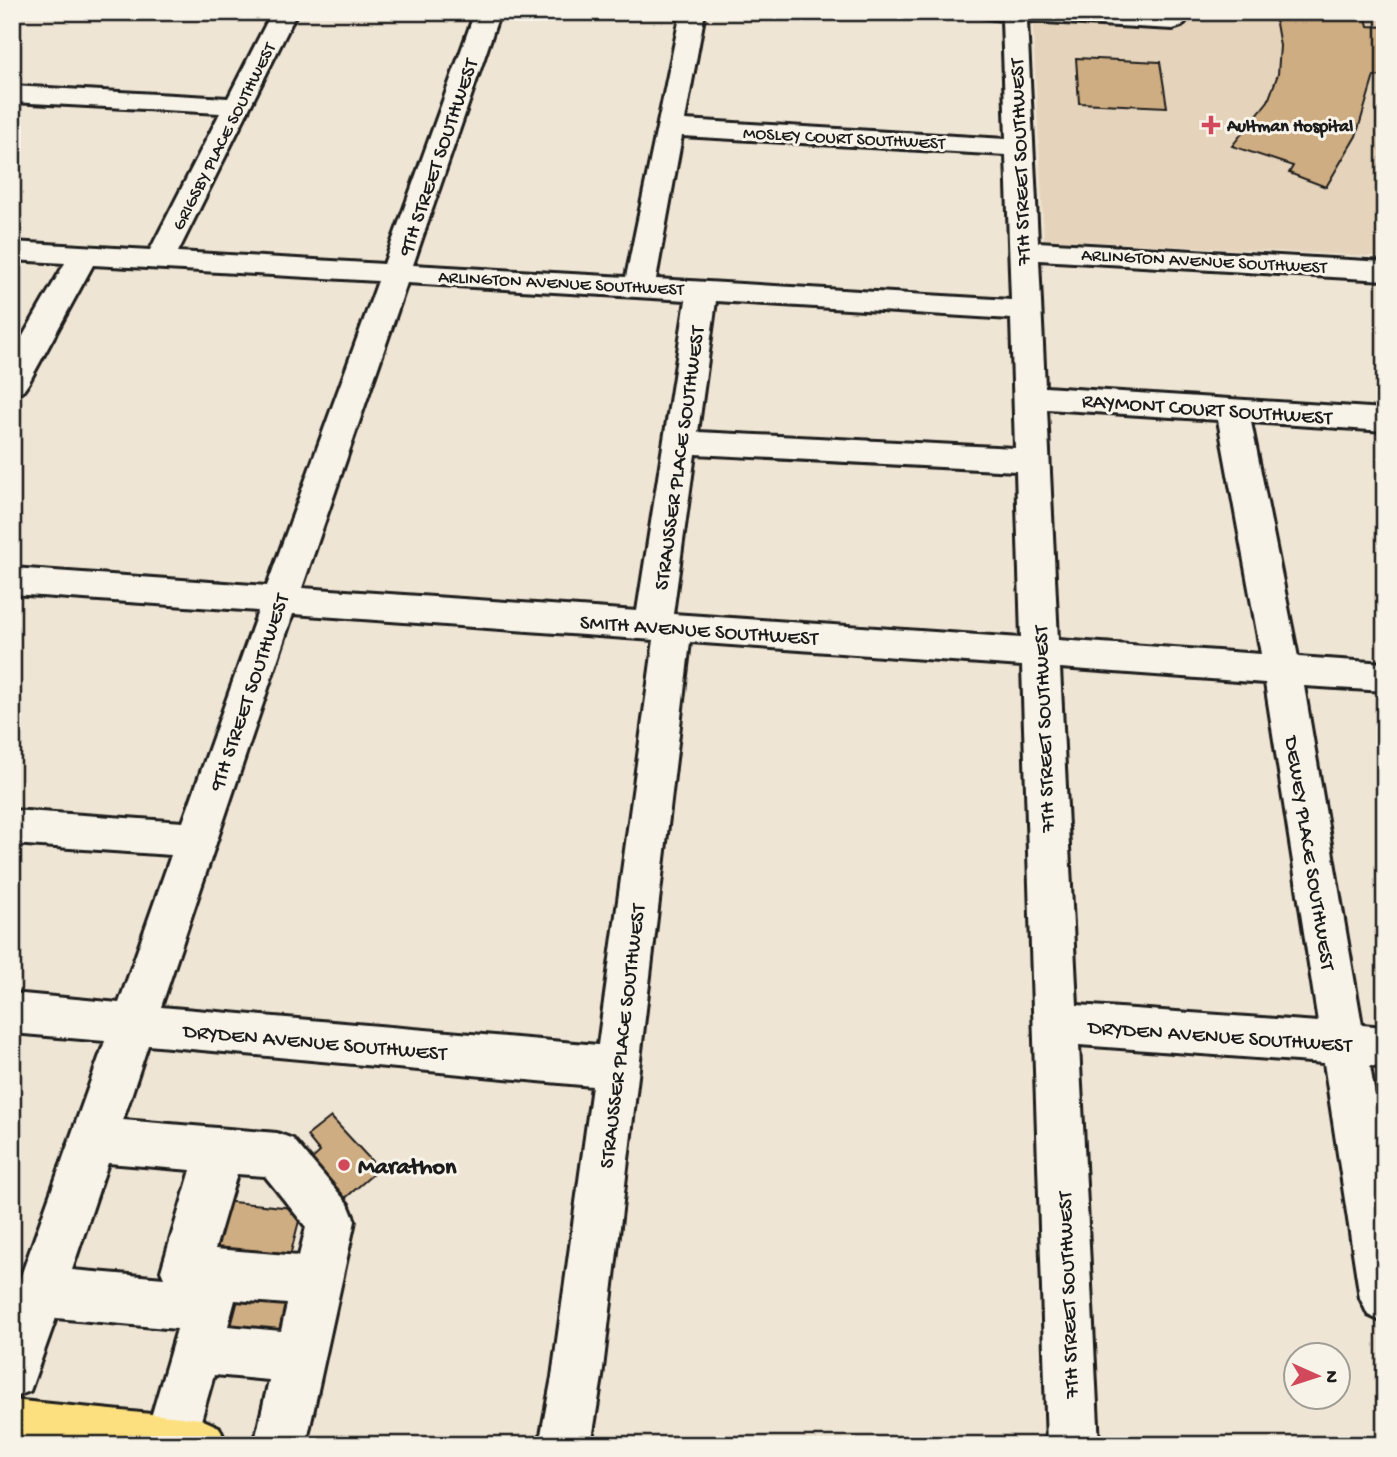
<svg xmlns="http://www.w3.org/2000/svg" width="1397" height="1457" font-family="'Gochi Hand',sans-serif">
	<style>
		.built { fill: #e5d4bb }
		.building { fill: #cfad82; stroke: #1c1c1c; stroke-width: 2 }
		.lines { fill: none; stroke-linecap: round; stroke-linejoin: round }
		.minor-casing { stroke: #1c1c1c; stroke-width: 6 }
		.major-casing { stroke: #1c1c1c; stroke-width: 6 }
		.minor { fill: #f7f3e8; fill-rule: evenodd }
		.major { fill: #fce080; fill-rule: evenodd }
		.poi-dot { fill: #d1495b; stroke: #f7f3e8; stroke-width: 2.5 }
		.labels { text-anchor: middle; stroke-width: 6; stroke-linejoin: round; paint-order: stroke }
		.far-poi-label { font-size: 18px; font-weight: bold; fill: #1c1c1c; stroke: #f7f3e8; text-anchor: start }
		.far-street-label { font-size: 18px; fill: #1c1c1c; stroke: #f7f3e8 }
		.street-label { font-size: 21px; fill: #1c1c1c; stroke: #f7f3e8 }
		.near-poi-label { font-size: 24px; font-weight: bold; fill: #1c1c1c; stroke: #f7f3e8; text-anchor: start }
	</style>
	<rect width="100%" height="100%" fill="#efe5d4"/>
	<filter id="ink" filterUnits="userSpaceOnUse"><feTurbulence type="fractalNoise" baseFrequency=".0143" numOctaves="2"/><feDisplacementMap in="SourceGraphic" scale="14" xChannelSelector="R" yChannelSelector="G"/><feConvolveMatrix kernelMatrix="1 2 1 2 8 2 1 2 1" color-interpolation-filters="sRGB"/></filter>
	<g filter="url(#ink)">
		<path class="built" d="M 1032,12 L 1385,12 L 1385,257 L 1044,239 Z"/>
		<g class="building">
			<path d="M 1274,12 L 1366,18 L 1368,26 L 1385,27 L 1385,77 L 1374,76 L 1356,136 L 1326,187 L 1289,173 L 1293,166 L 1232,146 L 1268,101 L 1278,74 L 1280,46 Z"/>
			<path d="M 1076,58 L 1160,62 L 1167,107 L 1079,103 Z"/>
			<path d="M 331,1117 L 379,1169 L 343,1200 L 309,1162 L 320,1152 L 307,1136 Z"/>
			<path d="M 203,1199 L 302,1209 L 289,1260 L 188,1250 Z"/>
			<path d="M 239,1296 L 292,1300 L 279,1354 L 225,1349 Z"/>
		</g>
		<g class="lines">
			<g class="minor-casing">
				<path id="minor" d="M 272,12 L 297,12 L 178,252 L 384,264 L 475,12 L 500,12 L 413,265 L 626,277 L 681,12 L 705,12 L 685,120 L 1006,139 L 1002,20 L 981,17 L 978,12 L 1148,12 L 1182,16 L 1186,21 L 1182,26 L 1173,29 L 1027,21 L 1038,242 L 1385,262 L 1385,280 L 1039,260 L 1045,387 L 1385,409 L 1385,431 L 1251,422 L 1298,657 L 1385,663 L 1385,691 L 1304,686 L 1362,1025 L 1385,1027 L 1385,1067 L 1370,1066 L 1385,1154 L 1385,1323 L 1368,1315 L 1360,1298 L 1324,1063 L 1079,1045 L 1099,1445 L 1047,1445 L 1022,666 L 690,642 L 602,1377 L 591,1445 L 539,1445 L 552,1377 L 592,1086 L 148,1045 L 123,1120 L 277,1133 L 293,1139 L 348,1204 L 355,1221 L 306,1445 L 254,1445 L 269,1380 L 214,1375 L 194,1445 L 146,1445 L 144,1441 L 177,1329 L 56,1318 L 30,1391 L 12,1398 L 12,1301 L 105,1041 L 12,1033 L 12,993 L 119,1003 L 171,855 L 12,844 L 12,810 L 183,822 L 258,611 L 12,594 L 12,568 L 267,586 L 378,281 L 93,265 L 28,384 L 23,391 L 12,394 L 12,355 L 65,263 L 12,260 L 12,242 L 150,250 L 220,113 L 12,102 L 12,86 L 228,98 ZM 682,136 L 1006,155 L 1011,300 L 656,279 ZM 407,283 L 686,300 L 637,611 L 302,588 ZM 716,301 L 1011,319 L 1015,448 L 698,432 ZM 1047,409 L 1218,420 L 1261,654 L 1058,640 ZM 695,454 L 1016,471 L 1021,638 L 673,614 ZM 293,614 L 654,640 L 598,1045 L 161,1007 ZM 1060,668 L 1265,683 L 1318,1022 L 1077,1005 ZM 108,1163 L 191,1170 L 161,1271 L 164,1278 L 72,1270 ZM 237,1174 L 265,1176 L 306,1227 L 299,1256 L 215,1249 ZM 235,1300 L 287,1304 L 281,1331 L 228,1326 Z"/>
			</g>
			<g class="major-casing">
				<path id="major" d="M 12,1400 L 201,1419 L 219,1427 L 227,1445 L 12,1445 Z"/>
			</g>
			<use href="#minor" class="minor"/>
			<use href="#major" class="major"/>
		</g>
	</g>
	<g class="poi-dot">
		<path d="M1207.5 114.5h7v7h7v7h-7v7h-7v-7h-7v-7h7z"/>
		<circle cx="344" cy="1165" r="7"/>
	</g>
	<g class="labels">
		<g class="far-poi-label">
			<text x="1227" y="131">Aultman Hospital</text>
		</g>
		<g class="far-street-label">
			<text transform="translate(223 136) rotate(-63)" y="6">GRIGSBY PLACE SOUTHWEST</text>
			<text transform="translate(844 137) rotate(3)" y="6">MOSLEY COURT SOUTHWEST</text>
			<text transform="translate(1204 260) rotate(3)" y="6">ARLINGTON AVENUE SOUTHWEST</text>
			<text transform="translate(561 282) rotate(3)" y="6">ARLINGTON AVENUE SOUTHWEST</text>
		</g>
		<g class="street-label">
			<text transform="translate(437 157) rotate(-71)" y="7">9TH STREET SOUTHWEST</text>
			<text transform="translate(1019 162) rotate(-92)" y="7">7TH STREET SOUTHWEST</text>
			<text transform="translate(1207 408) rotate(4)" y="7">RAYMONT COURT SOUTHWEST</text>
			<text transform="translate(678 458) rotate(-82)" y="7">STRAUSSER PLACE SOUTHWEST</text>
			<text transform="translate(699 629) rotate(4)" y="7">SMITH AVENUE SOUTHWEST</text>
			<text transform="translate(248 692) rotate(-71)" y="7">9TH STREET SOUTHWEST</text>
			<text transform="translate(1043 729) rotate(-92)" y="7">7TH STREET SOUTHWEST</text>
			<text transform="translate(1311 853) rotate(81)" y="7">DEWEY PLACE SOUTHWEST</text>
			<text transform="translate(1220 1035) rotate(4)" y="7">DRYDEN AVENUE SOUTHWEST</text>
			<text transform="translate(621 1036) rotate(-83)" y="7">STRAUSSER PLACE SOUTHWEST</text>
			<text transform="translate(315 1041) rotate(5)" y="7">DRYDEN AVENUE SOUTHWEST</text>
			<text transform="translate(1067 1295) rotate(-92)" y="7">7TH STREET SOUTHWEST</text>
		</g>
		<g class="near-poi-label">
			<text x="358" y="1173">Marathon</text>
		</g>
	</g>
	<rect width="1397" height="1457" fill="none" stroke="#f7f3e8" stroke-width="42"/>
	<rect x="21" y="21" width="1355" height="1415" fill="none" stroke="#1c1c1c" stroke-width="2.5" filter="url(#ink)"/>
	<g transform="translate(1317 1376) rotate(93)"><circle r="33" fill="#f7f3e8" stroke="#9f9d96" stroke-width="2"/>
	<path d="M0-5L12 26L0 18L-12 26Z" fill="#d1495b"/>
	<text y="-10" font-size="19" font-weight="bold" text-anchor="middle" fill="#1c1c1c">N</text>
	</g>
</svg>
